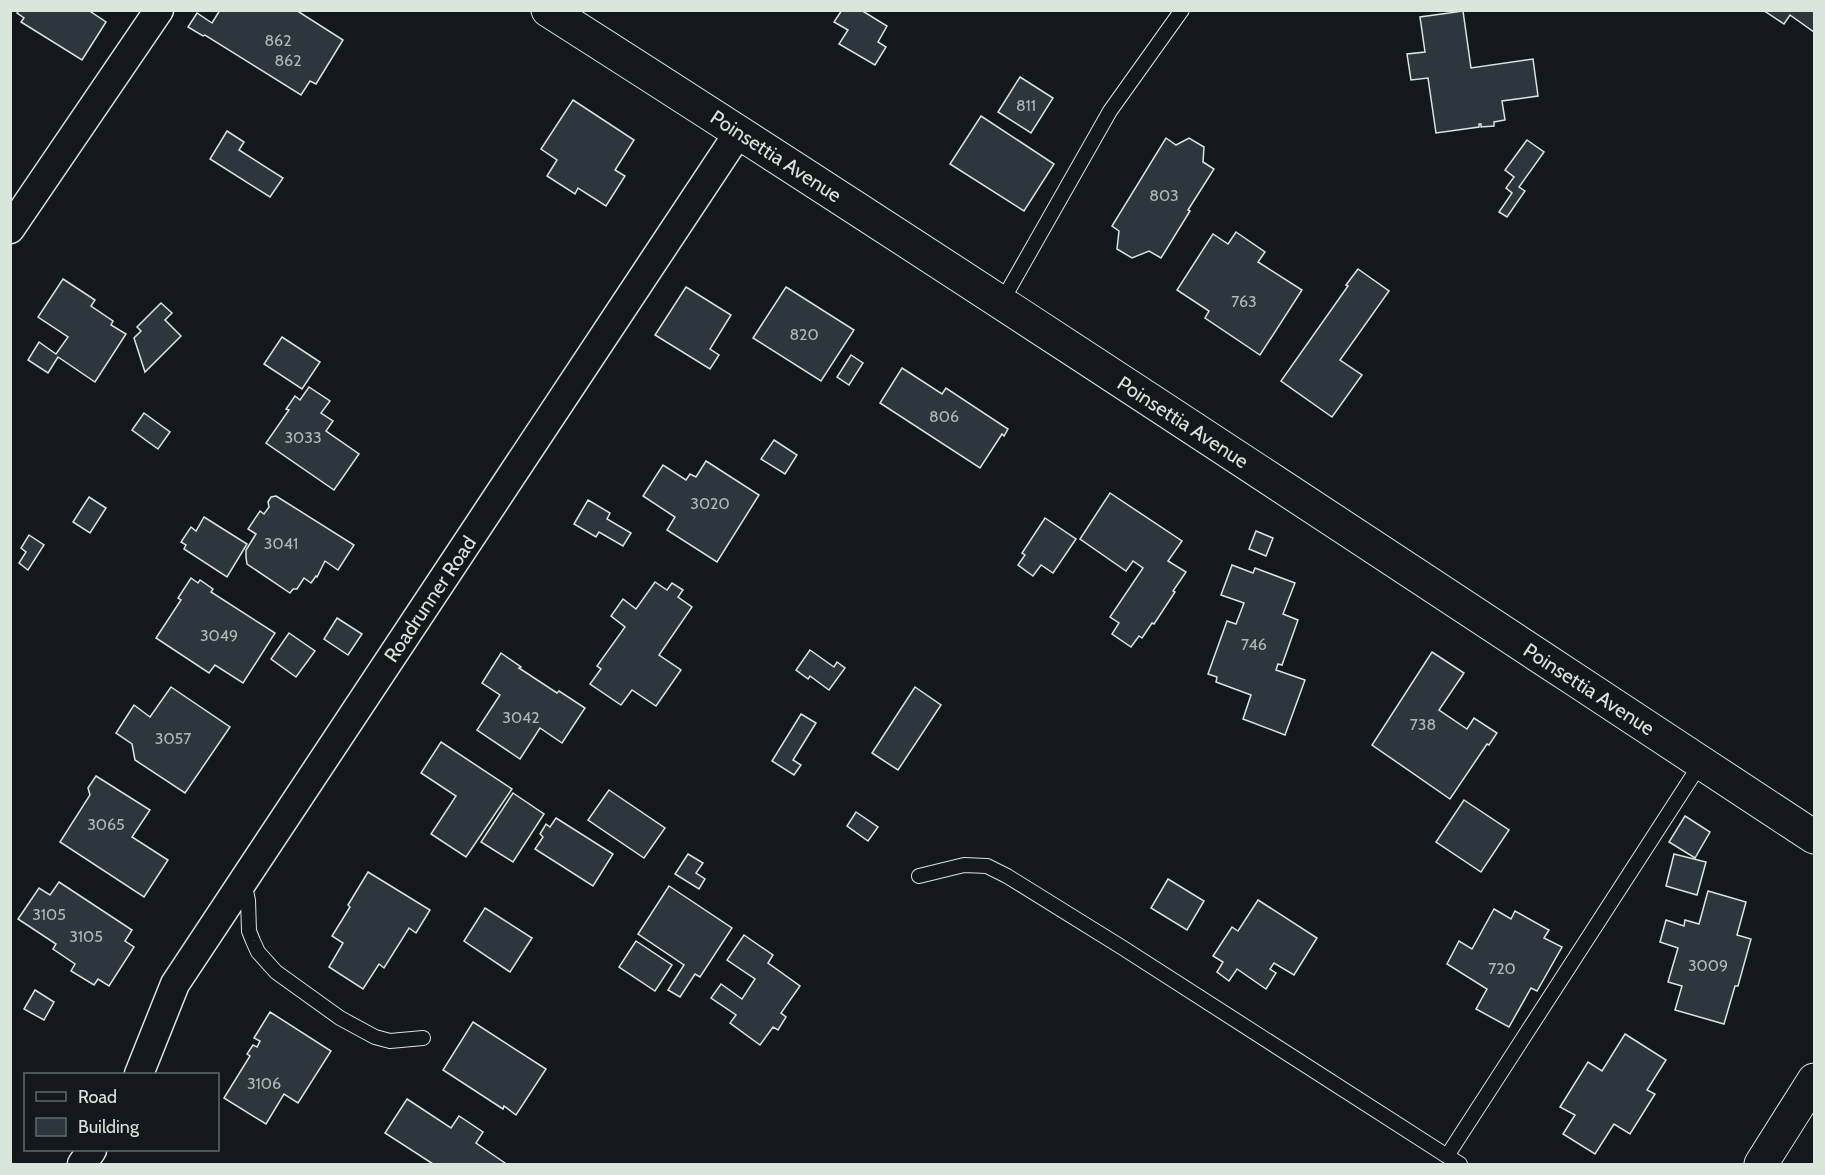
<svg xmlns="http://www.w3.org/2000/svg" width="1825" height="1175" font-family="Cabin,sans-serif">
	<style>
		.building { fill: #2c363c; stroke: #d8e6dc; stroke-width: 1.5 }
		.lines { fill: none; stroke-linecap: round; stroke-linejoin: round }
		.lane-casing { stroke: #d8e6dc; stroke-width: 16 }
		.street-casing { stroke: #d8e6dc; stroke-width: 31 }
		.secondary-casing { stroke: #d8e6dc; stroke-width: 35 }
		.lane { stroke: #14181c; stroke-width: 14 }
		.street { stroke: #14181c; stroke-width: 28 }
		.secondary { stroke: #14181c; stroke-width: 33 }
		.labels { text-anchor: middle; stroke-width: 4.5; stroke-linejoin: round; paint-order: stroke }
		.number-label { font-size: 16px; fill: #adbab4 }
		.street-label { font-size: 20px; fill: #d8e6dc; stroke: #14181c }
	</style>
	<rect width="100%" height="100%" fill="#14181c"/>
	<g class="building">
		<path d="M 19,10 L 88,10 L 106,22 L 82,60 L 21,22 L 24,18 L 17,13 Z"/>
		<path d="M 220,10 L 296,10 L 343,40 L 316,84 L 310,81 L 301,95 L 205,35 L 203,36 L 188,27 L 197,13 L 212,23 Z"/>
		<path d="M 842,10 L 861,10 L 887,26 L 878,42 L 886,47 L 875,65 L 839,44 L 848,30 L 834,22 Z"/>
		<path d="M 1763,10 L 1814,10 L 1814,32 L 1790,15 L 1784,24 Z"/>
		<path d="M 1463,11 L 1471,68 L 1533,59 L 1538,96 L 1502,101 L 1505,120 L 1494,122 L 1494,126 L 1481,127 L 1481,124 L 1479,124 L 1479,127 L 1436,133 L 1428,78 L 1411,80 L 1407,54 L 1425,52 L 1420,17 Z"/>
		<path d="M 1020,77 L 1053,98 L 1031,133 L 998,112 Z"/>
		<path d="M 573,100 L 634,140 L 615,170 L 625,176 L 606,206 L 578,188 L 575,194 L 547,176 L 557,160 L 541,149 Z"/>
		<path d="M 981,116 L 1054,164 L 1024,211 L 950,164 Z"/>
		<path d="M 227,131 L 244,142 L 239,150 L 283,178 L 270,197 L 210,159 Z"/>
		<path d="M 1166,138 L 1176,145 L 1189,138 L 1204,147 L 1203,162 L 1214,169 L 1188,210 L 1190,211 L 1161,258 L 1149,251 L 1132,258 L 1117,249 L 1119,231 L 1112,226 Z"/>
		<path d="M 1527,140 L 1544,152 L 1519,187 L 1525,191 L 1507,217 L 1499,212 L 1512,193 L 1506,188 L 1514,177 L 1505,170 Z"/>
		<path d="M 1236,232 L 1265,252 L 1258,262 L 1302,290 L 1260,355 L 1205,318 L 1209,311 L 1177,290 L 1213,234 L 1228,244 Z"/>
		<path d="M 1358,269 L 1389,291 L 1340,360 L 1362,375 L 1332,417 L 1281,381 L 1348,286 L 1346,285 Z"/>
		<path d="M 63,279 L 95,300 L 91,306 L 113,321 L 111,325 L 126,334 L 95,382 L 58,357 L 48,373 L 28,360 L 39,342 L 56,354 L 68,337 L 38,317 Z"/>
		<path d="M 686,287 L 731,315 L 710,349 L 719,355 L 710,369 L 655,335 Z"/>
		<path d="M 786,287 L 854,330 L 821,381 L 753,338 Z"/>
		<path d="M 161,303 L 172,313 L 165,320 L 181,336 L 145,372 L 134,338 L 141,331 L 137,327 Z"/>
		<path d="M 282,337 L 320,362 L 302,389 L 264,364 Z"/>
		<path d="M 851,355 L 863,363 L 849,385 L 837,377 Z"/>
		<path d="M 902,368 L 942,394 L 946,388 L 1008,429 L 1004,436 L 1002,434 L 980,468 L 880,403 Z"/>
		<path d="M 309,387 L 330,401 L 321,413 L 333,421 L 326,431 L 359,454 L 334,490 L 266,443 L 289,410 L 286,409 L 295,396 L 300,400 Z"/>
		<path d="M 144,413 L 170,432 L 158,449 L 132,430 Z"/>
		<path d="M 774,440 L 797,455 L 785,474 L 761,459 Z"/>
		<path d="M 706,461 L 759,495 L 717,562 L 667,530 L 675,517 L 643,496 L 663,465 L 686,480 L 690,474 L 696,477 Z"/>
		<path d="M 1110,493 L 1182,541 L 1168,561 L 1186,572 L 1173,591 L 1175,592 L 1154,624 L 1152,623 L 1142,638 L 1139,636 L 1131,647 L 1112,634 L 1119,623 L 1110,617 L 1143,568 L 1133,561 L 1126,571 L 1080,539 Z"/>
		<path d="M 276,496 L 354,545 L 338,570 L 325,561 L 317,577 L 316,576 L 311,583 L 304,578 L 297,589 L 293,589 L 290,593 L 247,564 L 246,557 L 246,550 L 256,534 L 248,529 L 260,511 L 264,514 L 269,507 L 268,502 L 271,497 Z"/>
		<path d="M 89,497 L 106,508 L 90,533 L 73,522 Z"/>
		<path d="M 588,500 L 610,513 L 607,519 L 631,533 L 623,546 L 599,532 L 596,537 L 574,524 Z"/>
		<path d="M 204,517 L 247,544 L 227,577 L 184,549 L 186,545 L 181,542 L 191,527 L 196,531 Z"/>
		<path d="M 1045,518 L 1076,539 L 1053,573 L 1041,565 L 1033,576 L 1018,565 L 1025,555 L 1022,553 Z"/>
		<path d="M 1256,531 L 1273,538 L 1266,556 L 1249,549 Z"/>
		<path d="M 29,535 L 44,545 L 28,570 L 19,563 L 26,552 L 21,548 Z"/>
		<path d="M 1232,565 L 1253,573 L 1255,568 L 1295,583 L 1283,614 L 1298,620 L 1282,665 L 1278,664 L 1276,670 L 1305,680 L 1285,735 L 1243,719 L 1251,695 L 1216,682 L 1217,677 L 1208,674 L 1227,621 L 1236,624 L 1244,603 L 1221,595 Z"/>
		<path d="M 191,578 L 198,583 L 200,580 L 213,589 L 211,592 L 275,633 L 243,683 L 215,665 L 209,673 L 156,638 L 181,600 L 178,598 Z"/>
		<path d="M 655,582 L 667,590 L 672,583 L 683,590 L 678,597 L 692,607 L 659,655 L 681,670 L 656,706 L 632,690 L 621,705 L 590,684 L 601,669 L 597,666 L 625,627 L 611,616 L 623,599 L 636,609 Z"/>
		<path d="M 337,618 L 362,634 L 348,655 L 324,639 Z"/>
		<path d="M 289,633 L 315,651 L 296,677 L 271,659 Z"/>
		<path d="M 810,650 L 834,667 L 837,662 L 845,668 L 829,690 L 810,676 L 808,679 L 796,670 Z"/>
		<path d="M 1432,652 L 1464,673 L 1439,710 L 1467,729 L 1474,718 L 1497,733 L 1489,745 L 1487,744 L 1450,799 L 1372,745 Z"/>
		<path d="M 501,653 L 521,667 L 519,668 L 557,693 L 559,691 L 585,708 L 562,743 L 540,728 L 520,759 L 477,730 L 500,695 L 482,683 Z"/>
		<path d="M 171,687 L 230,727 L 185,793 L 135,760 L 132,744 L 116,733 L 134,705 L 150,717 Z"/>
		<path d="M 915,687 L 941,705 L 898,770 L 872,753 Z"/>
		<path d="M 801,714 L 816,723 L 793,760 L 801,765 L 794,775 L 772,761 Z"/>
		<path d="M 441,742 L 512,789 L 466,857 L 431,834 L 456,796 L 421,773 Z"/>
		<path d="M 96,776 L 150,810 L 132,837 L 168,860 L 144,897 L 60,842 L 90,795 L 88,788 Z"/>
		<path d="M 609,790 L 665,828 L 644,858 L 588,820 Z"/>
		<path d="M 513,793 L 544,814 L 513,862 L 481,842 Z"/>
		<path d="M 1464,800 L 1509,830 L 1481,872 L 1436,842 Z"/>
		<path d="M 856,812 L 878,827 L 868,841 L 847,826 Z"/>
		<path d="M 1685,816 L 1710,832 L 1695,858 L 1669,842 Z"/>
		<path d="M 556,818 L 613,854 L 593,886 L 535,849 L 543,837 L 540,834 L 546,824 L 550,827 Z"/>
		<path d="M 688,854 L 703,863 L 696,873 L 705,879 L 699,889 L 675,874 Z"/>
		<path d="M 1674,854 L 1706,862 L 1697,895 L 1666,886 Z"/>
		<path d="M 368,872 L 430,910 L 416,933 L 409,928 L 384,968 L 379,964 L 363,989 L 329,967 L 343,943 L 332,936 L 350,907 L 348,905 Z"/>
		<path d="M 1168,879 L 1204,901 L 1187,930 L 1151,908 Z"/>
		<path d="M 59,882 L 132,930 L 125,941 L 134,947 L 109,986 L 98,979 L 94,985 L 71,971 L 75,964 L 53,949 L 56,944 L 18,919 L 39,888 L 50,895 Z"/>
		<path d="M 669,886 L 732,928 L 700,977 L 695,974 L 680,997 L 668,990 L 684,965 L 638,934 Z"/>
		<path d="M 1708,891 L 1746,902 L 1737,935 L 1751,939 L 1738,986 L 1735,986 L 1724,1024 L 1675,1010 L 1682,986 L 1668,982 L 1678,948 L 1660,942 L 1666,920 L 1684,926 L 1685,920 L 1699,924 Z"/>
		<path d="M 1258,900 L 1317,938 L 1294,975 L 1274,963 L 1270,969 L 1276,973 L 1266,989 L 1237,969 L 1229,981 L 1217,972 L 1223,962 L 1213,956 L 1232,927 L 1238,931 Z"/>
		<path d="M 485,908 L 532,938 L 510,972 L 464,941 Z"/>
		<path d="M 1494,909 L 1511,919 L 1515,911 L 1549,930 L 1544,938 L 1562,947 L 1537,991 L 1531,988 L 1509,1027 L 1476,1009 L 1487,989 L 1447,964 L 1459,941 L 1472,949 Z"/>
		<path d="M 744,935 L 773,955 L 768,963 L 800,986 L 781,1013 L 786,1017 L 778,1030 L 773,1027 L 760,1045 L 730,1023 L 736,1015 L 711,998 L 721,984 L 742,999 L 755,979 L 727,960 Z"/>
		<path d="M 636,941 L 672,965 L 655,991 L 619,967 Z"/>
		<path d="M 35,990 L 54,1002 L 44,1020 L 24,1009 Z"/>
		<path d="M 270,1012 L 331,1051 L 298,1103 L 284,1094 L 266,1124 L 224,1098 L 250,1056 L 247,1054 L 253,1045 L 257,1047 L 260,1041 L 254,1038 Z"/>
		<path d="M 473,1022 L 546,1069 L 516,1115 L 504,1106 L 503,1109 L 443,1070 Z"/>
		<path d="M 1625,1034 L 1666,1060 L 1647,1090 L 1655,1094 L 1630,1134 L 1614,1124 L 1595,1154 L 1563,1134 L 1575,1115 L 1560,1107 L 1588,1062 L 1602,1071 Z"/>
		<path d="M 407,1099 L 451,1128 L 459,1116 L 483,1132 L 476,1143 L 505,1163 L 504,1164 L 433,1164 L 385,1133 Z"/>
	</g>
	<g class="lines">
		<g class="lane-casing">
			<g id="lane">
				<path d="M 1001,303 L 1110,111 L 1182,10"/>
				<path d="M 919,876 L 964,865 L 987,866 L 1007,876 L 1123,948 L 1447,1156"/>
				<path d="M 244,883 L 248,900 L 249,931 L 253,941 L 258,952 L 276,972 L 340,1018 L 375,1037 L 390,1041 L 423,1038"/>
				<path d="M 1460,1164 L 1447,1156 L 1701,763"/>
			</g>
		</g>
		<g class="street-casing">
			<g id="street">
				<path d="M 10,229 L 159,10"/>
				<path d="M 139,1074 L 175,984 L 739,132"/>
				<path d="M 82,1164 L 92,1150"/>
			</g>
		</g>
		<g class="secondary-casing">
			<g id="secondary">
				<path d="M 548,10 C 973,281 1393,560 1814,837"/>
				<path d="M 1761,1164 L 1814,1080"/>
			</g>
		</g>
		<use href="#lane" class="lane"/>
		<use href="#street" class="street"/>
		<use href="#secondary" class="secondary"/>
	</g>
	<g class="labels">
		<g class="number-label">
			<text x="278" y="46">862</text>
			<text x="288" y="66">862</text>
			<text x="1026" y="111">811</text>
			<text x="1164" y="201">803</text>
			<text x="1244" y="307">763</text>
			<text x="804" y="340">820</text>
			<text x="944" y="422">806</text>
			<text x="303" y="443">3033</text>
			<text x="710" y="509">3020</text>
			<text x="281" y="549">3041</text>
			<text x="219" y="641">3049</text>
			<text x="1254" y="650">746</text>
			<text x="521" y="723">3042</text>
			<text x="1423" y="730">738</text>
			<text x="173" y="744">3057</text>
			<text x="106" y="830">3065</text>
			<text x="49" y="920">3105</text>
			<text x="86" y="942">3105</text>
			<text x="1708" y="971">3009</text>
			<text x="1502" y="974">720</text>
			<text x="264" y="1089">3106</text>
		</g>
		<g class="street-label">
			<text transform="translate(776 156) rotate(33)" y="7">Poinsettia Avenue</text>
			<text transform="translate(1183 422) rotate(33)" y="7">Poinsettia Avenue</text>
			<text transform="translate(430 599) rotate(-56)" y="7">Roadrunner Road</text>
			<text transform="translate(1589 689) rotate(33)" y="7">Poinsettia Avenue</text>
		</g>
	</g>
	<rect width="1825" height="1175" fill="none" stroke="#d8e6dc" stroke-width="24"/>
	<rect x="24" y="1073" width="195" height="78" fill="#14181c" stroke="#626a69" stroke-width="1.5"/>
	<rect x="36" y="1092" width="30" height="9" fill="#14181c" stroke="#626a69" stroke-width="1.5"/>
	<text x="78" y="1103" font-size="18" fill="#d8e6dc">Road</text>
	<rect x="36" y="1118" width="30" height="18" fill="#2c363c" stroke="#626a69" stroke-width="1.5"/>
	<text x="78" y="1133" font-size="18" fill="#d8e6dc">Building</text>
</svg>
